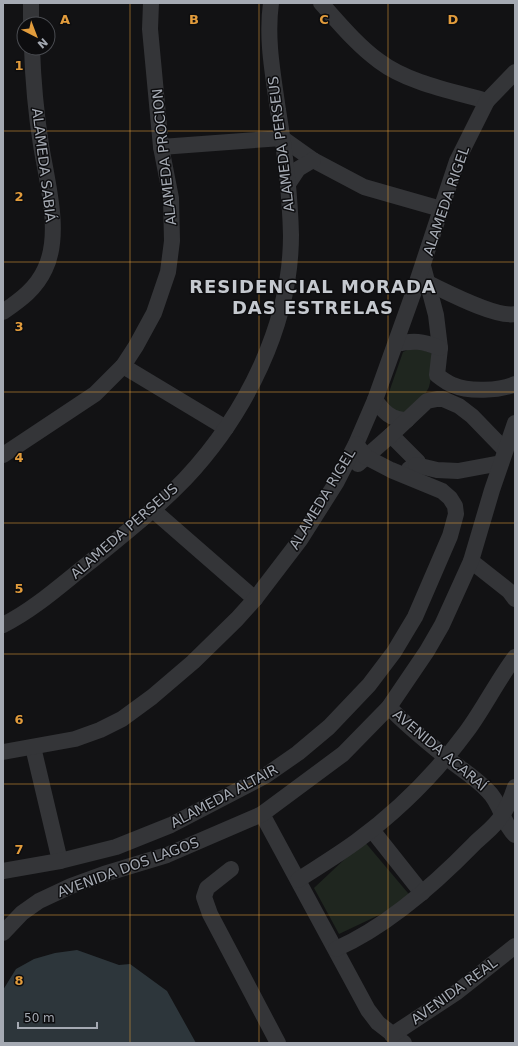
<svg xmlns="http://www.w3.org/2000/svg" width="518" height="1046" font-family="'DejaVu Sans',sans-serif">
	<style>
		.green { fill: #1f261f }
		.water { fill: #2d363b }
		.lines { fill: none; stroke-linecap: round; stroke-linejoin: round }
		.minor { stroke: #343538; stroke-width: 16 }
		.grid { fill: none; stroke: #e29c3c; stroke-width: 1; stroke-opacity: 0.55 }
		.labels { text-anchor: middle; stroke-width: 3; stroke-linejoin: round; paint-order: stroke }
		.street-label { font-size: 14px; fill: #a5aab3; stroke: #0d0d0f }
		.district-label { font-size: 18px; font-weight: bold; letter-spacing: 1px; fill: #c5c9cf; stroke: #0d0d0f }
		.grid-label { font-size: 13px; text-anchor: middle; font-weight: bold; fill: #e29c3c; stroke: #0d0d0f; stroke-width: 3; stroke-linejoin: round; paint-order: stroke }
	</style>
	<rect width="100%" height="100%" fill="#121214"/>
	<g class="green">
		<path d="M 414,347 L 431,353 L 434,365 L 429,387 L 420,404 L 399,415 L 390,407 L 387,398 L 403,352 Z"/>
		<path d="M 364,841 L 413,899 L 339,934 L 314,888 Z"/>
	</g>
	<path class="water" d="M 77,950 L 119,965 L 130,964 L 167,991 L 196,1043 L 3,1043 L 3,990 L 16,969 L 34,959 L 55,953 Z"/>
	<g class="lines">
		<g class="minor">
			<path d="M 321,3 C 339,23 357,45 379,61 C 408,83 452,91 487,101"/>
			<path d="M 31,24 L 31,3"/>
			<path d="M 161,147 L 282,138 L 313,160 L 364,187 L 441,209"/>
			<path d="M 288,184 L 298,169 L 313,160"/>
			<path d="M 423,266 L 436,315 L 440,348 L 437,375 C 442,379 447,383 453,385 C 468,392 500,391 515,384"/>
			<path d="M 428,283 C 447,292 496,318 515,314"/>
			<path d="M 3,312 C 20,300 36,289 45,269 C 62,234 47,182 41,145 C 36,113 33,80 32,48"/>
			<path d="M 396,344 C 414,340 422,341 440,348"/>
			<path d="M 123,366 L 226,428"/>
			<path d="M 375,400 C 384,412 391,420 407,420"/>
			<path d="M 391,435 L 418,462 L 416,465 L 409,469"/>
			<path d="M 3,455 L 95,394 L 123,366 L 136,346 L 154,313 L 168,272 L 172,241 L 171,198 L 161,147 L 150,29 L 151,3"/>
			<path d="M 358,464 L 391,435 L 427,401 L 437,399 L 443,399 L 459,406 L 472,416 L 505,450"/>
			<path d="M 416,465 L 437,470 L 458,471 L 501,463"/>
			<path d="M 153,510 L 255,599"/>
			<path d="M 471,561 L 509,591 L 515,599"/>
			<path d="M 3,625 C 35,609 62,584 90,562 C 123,535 156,509 185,479 C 245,415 291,325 291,235 C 290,193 285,152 278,110 C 273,74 266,39 271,3"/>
			<path d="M 389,707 C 406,725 427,742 447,758 C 461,769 476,778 488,791 C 501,803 502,823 515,835"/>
			<path d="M 33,747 L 60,861"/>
			<path d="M 3,752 L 75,739 L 100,730 L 122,719 L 152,697 L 193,662 L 237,619 L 255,599 L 300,540 L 336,483 L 356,444 L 375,400 L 413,294 L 457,161 L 487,101 L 515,72"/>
			<path d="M 262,814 L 368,1010 L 378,1023 L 404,1043"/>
			<path d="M 372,830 L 422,893"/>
			<path d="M 231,869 L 207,888 L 204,897 L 210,914 L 278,1043"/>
			<path d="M 3,871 L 60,861 L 116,847 L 171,825 L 265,776 L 298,753 L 329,727 L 369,685 L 394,652 L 415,617 L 450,536 L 456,514 L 455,506 L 450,498 L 442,491 L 391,470 L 366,457 L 356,444"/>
			<path d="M 298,880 C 318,867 338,855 357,841 C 399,810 436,773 467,731 C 484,708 497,681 515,657"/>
			<path d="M 3,933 L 22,913 L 39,901 L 71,886 L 104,874 L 167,855 L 262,814 L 343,754 L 389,707 L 427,651 L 442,625 L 471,561 L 492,490 L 515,423"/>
			<path d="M 336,949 C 388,926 435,884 474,844 C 483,835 496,826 502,815 C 508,807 512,796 515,787"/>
			<path d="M 392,1035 L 457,992 L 515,946"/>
		</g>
	</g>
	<path class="grid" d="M 130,3 L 130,1043M 259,3 L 259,1043M 388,3 L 388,1043M 3,131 L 515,131M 3,262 L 515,262M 3,392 L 515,392M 3,523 L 515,523M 3,654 L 515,654M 3,784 L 515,784M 3,915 L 515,915"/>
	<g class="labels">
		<g class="street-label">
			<text transform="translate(281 144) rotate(-97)" y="5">ALAMEDA PERSEUS</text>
			<text transform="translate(164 157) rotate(-96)" y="5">ALAMEDA PROCION</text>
			<text transform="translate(44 165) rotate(83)" y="5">ALAMEDA SABIÁ</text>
			<text transform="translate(446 201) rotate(-71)" y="5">ALAMEDA RIGEL</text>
			<text transform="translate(322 499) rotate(-59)" y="5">ALAMEDA RIGEL</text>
			<text transform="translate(124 531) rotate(-41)" y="5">ALAMEDA PERSEUS</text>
			<text transform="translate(440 750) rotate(40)" y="5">AVENIDA ACARAÍ</text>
			<text transform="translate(224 796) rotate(-28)" y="5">ALAMEDA ALTAIR</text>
			<text transform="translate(128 867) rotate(-20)" y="5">AVENIDA DOS LAGOS</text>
			<text transform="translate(454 991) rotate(-36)" y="5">AVENIDA REAL</text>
		</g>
		<g class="district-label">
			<text x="313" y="293">RESIDENCIAL MORADA<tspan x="313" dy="21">DAS ESTRELAS</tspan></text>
		</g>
	</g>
	<g class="grid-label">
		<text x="65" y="24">A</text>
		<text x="194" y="24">B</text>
		<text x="324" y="24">C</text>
		<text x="453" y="24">D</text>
		<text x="19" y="70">1</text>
		<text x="19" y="201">2</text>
		<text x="19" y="331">3</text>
		<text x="19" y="462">4</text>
		<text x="19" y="593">5</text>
		<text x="19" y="724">6</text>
		<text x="19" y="854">7</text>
		<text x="19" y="985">8</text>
	</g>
	<rect width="518" height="1046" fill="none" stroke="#a5aab3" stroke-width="8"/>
	<g transform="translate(36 36) rotate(138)"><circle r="19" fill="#0d0d0f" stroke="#4a4c51"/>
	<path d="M0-3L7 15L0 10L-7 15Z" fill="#e29c3c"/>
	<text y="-6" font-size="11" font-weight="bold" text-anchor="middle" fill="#a5aab3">N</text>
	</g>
	<path d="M18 1022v6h79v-6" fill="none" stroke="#a5aab3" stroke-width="2"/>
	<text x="24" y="1022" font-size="12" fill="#a5aab3" stroke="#0d0d0f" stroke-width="3" paint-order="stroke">50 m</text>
</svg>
